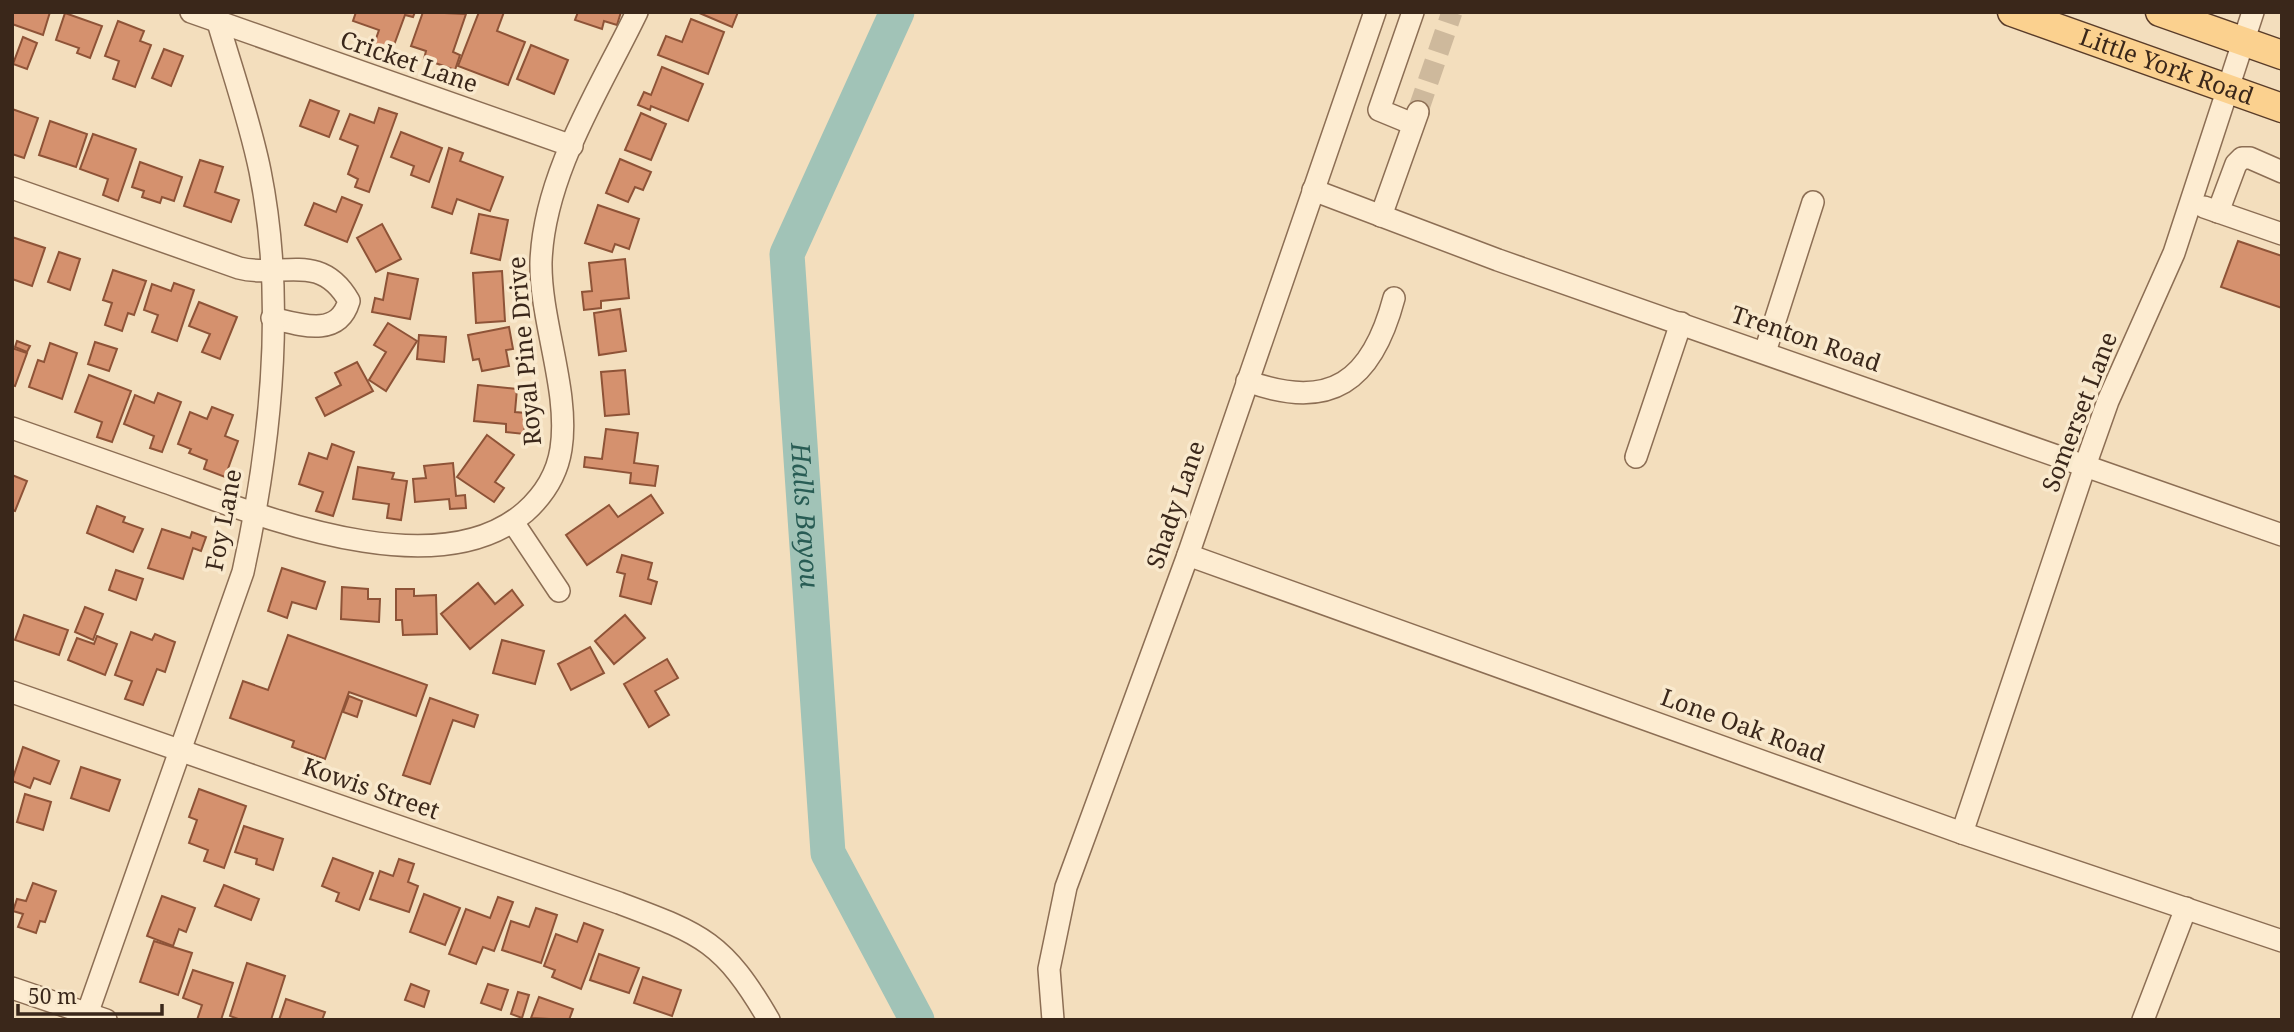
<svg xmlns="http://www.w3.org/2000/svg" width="2294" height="1032" font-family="'Noto Serif',serif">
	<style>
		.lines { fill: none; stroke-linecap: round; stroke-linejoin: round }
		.river { stroke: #a1c3b7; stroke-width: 35 }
		.building { fill: #d5916e; stroke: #8e5337; stroke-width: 2 }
		.minor-tunnel { stroke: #ceb99c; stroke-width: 21; stroke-dasharray: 21 10; stroke-linecap: butt }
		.minor-casing { stroke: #8c6e54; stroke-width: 24 }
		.major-casing { stroke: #593c29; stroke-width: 31 }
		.minor { stroke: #fdecd1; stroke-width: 21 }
		.major { stroke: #fbd18f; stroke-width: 28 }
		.labels { text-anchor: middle; stroke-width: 7; stroke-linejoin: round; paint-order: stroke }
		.street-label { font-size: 24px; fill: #3a271a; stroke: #f9e9cd }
		.water-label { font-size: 26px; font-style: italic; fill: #285c54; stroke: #f9e9cd }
	</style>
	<rect width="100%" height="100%" fill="#f3debd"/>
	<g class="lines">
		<path class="river" id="s1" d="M 897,12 L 787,254 L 828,853 L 917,1020"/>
	</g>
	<g class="building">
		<path d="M 12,12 L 50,12 L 43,35 L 12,24 Z"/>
		<path d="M 356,12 L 415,12 L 413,17 L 405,15 L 390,56 L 372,50 L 379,30 L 353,21 Z"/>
		<path d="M 423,12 L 466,14 L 453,52 L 460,55 L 455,70 L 424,59 L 426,51 L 411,46 Z"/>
		<path d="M 479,12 L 504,12 L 497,31 L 525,42 L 508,85 L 458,66 Z"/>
		<path d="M 578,12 L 621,12 L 617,25 L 604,21 L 602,29 L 575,20 Z"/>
		<path d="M 697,12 L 738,12 L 732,27 Z"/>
		<path d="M 65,13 L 102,26 L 90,58 L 77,53 L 79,48 L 56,40 Z"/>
		<path d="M 691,19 L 724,32 L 708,74 L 658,55 L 666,36 L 682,42 Z"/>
		<path d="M 118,21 L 144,31 L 140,41 L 151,45 L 135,87 L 113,79 L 119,61 L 105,56 Z"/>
		<path d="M 23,37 L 37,43 L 27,69 L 13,64 Z"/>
		<path d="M 531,45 L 568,60 L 554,94 L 517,79 Z"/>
		<path d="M 164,49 L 183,56 L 171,86 L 152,78 Z"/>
		<path d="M 662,67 L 703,84 L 688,121 L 651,106 L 650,110 L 638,105 L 644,92 L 651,95 Z"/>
		<path d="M 310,100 L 339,111 L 329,137 L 300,126 Z"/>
		<path d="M 379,108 L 397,114 L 369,192 L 355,187 L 358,179 L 348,174 L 358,146 L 340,139 L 350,114 L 374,123 Z"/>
		<path d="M 12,109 L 38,118 L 24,158 L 12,154 Z"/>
		<path d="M 641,113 L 666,124 L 651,160 L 625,150 Z"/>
		<path d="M 50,121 L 87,134 L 76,167 L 39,155 Z"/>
		<path d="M 401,132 L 442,148 L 429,182 L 411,175 L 414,166 L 391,157 Z"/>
		<path d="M 93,134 L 136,149 L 118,201 L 103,195 L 108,179 L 80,169 Z"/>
		<path d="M 449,148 L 463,153 L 460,161 L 503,177 L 490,211 L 457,199 L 452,214 L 432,207 Z"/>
		<path d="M 620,159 L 651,172 L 643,190 L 635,187 L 628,202 L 606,193 Z"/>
		<path d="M 200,160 L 223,167 L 215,192 L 239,200 L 231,222 L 184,206 Z"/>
		<path d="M 140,162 L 182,177 L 174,201 L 162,197 L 160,203 L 142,197 L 144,191 L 132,187 Z"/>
		<path d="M 342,197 L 362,205 L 347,242 L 305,225 L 314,203 L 336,212 Z"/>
		<path d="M 598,205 L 639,219 L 629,249 L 615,244 L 612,252 L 585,243 Z"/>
		<path d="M 479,214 L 508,220 L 500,260 L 471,253 Z"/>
		<path d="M 382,224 L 401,259 L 376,272 L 357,238 Z"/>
		<path d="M 12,237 L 45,248 L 32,286 L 12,279 Z"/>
		<path d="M 2238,241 L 2282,256 L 2282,308 L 2221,287 Z"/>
		<path d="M 59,252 L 80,259 L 70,290 L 48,282 Z"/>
		<path d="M 625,259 L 629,298 L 601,301 L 601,308 L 584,310 L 582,292 L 592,291 L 589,263 Z"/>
		<path d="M 113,270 L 146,281 L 134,315 L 128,313 L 122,331 L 105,325 L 112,303 L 103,300 Z"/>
		<path d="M 502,271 L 505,321 L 476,323 L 473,273 Z"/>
		<path d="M 388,273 L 418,279 L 410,319 L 372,312 L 375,298 L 383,300 Z"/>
		<path d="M 174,283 L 194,290 L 177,341 L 152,332 L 158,315 L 144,310 L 152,284 L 171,291 Z"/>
		<path d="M 199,302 L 237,317 L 220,359 L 202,352 L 210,334 L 189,326 Z"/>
		<path d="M 620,309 L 626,351 L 599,355 L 594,313 Z"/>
		<path d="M 388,323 L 417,341 L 386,391 L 369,380 L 386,352 L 374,345 Z"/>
		<path d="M 509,327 L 513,349 L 506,350 L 509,366 L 482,371 L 479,359 L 473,360 L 468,335 Z"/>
		<path d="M 419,335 L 446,337 L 444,362 L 417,359 Z"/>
		<path d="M 17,341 L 30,346 L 27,352 L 15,347 Z"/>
		<path d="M 95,342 L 117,349 L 109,371 L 88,364 Z"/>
		<path d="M 50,343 L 77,353 L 62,399 L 29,387 L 38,360 L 44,362 Z"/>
		<path d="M 12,348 L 27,353 L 15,386 L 12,385 Z"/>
		<path d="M 357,362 L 373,391 L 325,416 L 316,398 L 341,385 L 335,373 Z"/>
		<path d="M 625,370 L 629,414 L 605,416 L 601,372 Z"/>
		<path d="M 89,375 L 131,391 L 112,442 L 97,437 L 102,422 L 75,412 Z"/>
		<path d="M 478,385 L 517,389 L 515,412 L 526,413 L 524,434 L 506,432 L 506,424 L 474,421 Z"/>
		<path d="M 158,393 L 181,402 L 162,452 L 150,448 L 154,436 L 124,424 L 135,395 L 154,403 Z"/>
		<path d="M 212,407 L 233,415 L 225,436 L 238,441 L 225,477 L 204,469 L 207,460 L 189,453 L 191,449 L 178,444 L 190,412 L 207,419 Z"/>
		<path d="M 606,429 L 638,433 L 634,463 L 658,466 L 655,486 L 630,483 L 631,473 L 584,467 L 585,457 L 602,459 Z"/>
		<path d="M 487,435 L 514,455 L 495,482 L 504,488 L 494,502 L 457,477 Z"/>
		<path d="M 332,444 L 354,452 L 333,516 L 316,511 L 323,492 L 299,484 L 309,453 L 327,459 Z"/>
		<path d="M 453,463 L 456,496 L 465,495 L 466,508 L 450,509 L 449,499 L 415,502 L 413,479 L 426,478 L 424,466 Z"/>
		<path d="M 358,467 L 394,473 L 392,479 L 407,481 L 401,520 L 387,518 L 389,504 L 353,499 Z"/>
		<path d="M 12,475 L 27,481 L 15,511 L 12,510 Z"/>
		<path d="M 651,495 L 663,513 L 587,565 L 566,535 L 609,505 L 618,517 Z"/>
		<path d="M 97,506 L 125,517 L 123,522 L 143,529 L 133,552 L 87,533 Z"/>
		<path d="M 162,529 L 190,538 L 192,532 L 206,537 L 201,551 L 193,548 L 183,579 L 148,568 Z"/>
		<path d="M 622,555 L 652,563 L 648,579 L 657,582 L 651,604 L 620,596 L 625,574 L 617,572 Z"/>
		<path d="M 282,568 L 325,582 L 316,609 L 292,602 L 287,618 L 268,611 Z"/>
		<path d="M 116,570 L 143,579 L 136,600 L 109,590 Z"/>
		<path d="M 478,583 L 495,604 L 512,590 L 523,605 L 470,649 L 441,614 Z"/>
		<path d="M 342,587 L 368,589 L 368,599 L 380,599 L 379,622 L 341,619 Z"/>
		<path d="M 396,589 L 414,589 L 414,596 L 436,595 L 437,634 L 403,635 L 402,620 L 396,620 Z"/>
		<path d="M 85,607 L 103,614 L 93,640 L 75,632 Z"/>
		<path d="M 24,615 L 68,630 L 59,655 L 15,640 Z"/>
		<path d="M 625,615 L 645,638 L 614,664 L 595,641 Z"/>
		<path d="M 131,632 L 152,640 L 155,634 L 175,642 L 165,672 L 157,669 L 143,705 L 125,699 L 132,681 L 115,675 Z"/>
		<path d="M 288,635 L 427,685 L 416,716 L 349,692 L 325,759 L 292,747 L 294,741 L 230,718 L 243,681 L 268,690 Z"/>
		<path d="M 97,636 L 117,644 L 105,675 L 68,660 L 77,638 L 94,644 Z"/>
		<path d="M 502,640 L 544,651 L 535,684 L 493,673 Z"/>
		<path d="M 590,647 L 604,673 L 571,690 L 558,664 Z"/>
		<path d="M 667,659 L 678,678 L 655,691 L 669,715 L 649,727 L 624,684 Z"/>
		<path d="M 349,696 L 362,701 L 357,717 L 343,712 Z"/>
		<path d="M 430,698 L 478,715 L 474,727 L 453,720 L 430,784 L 403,775 Z"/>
		<path d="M 23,747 L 59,761 L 50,784 L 34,778 L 30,788 L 12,781 Z"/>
		<path d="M 81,767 L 120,780 L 109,811 L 71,798 Z"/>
		<path d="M 199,789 L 246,806 L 224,868 L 204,861 L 208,850 L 189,843 L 197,820 L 189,817 Z"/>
		<path d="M 25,794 L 51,802 L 43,830 L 17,822 Z"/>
		<path d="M 244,826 L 283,839 L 273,870 L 256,864 L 257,859 L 235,852 Z"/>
		<path d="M 333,858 L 373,873 L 359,910 L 336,901 L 339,893 L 322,886 Z"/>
		<path d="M 399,859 L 414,864 L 408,882 L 418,886 L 409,912 L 370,899 L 380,871 L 393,876 Z"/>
		<path d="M 33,883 L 56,891 L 45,922 L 40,921 L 36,933 L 18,927 L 23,914 L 13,911 L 17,899 L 26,901 Z"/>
		<path d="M 224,885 L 259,899 L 251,920 L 215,906 Z"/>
		<path d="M 424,894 L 460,908 L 445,945 L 410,932 Z"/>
		<path d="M 162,896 L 195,908 L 186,932 L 179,929 L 173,946 L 147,936 Z"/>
		<path d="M 498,897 L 513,902 L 494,951 L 483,947 L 476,964 L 449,954 L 466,909 L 490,918 Z"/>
		<path d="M 536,908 L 557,915 L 541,963 L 502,950 L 511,921 L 529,927 Z"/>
		<path d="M 584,923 L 603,930 L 581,989 L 552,977 L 555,970 L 544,966 L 556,934 L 577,942 Z"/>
		<path d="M 154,941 L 192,953 L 178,995 L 140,982 Z"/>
		<path d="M 599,954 L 639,968 L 629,993 L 590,980 Z"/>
		<path d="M 247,963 L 285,976 L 271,1020 L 241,1020 L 230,1016 Z"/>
		<path d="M 193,970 L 233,983 L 221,1020 L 197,1020 L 202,1005 L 183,998 Z"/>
		<path d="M 643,977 L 681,990 L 672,1016 L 634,1003 Z"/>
		<path d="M 411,984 L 429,991 L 424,1007 L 405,1000 Z"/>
		<path d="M 488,984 L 508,990 L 501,1010 L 481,1003 Z"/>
		<path d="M 518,992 L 529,995 L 522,1018 L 511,1014 Z"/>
		<path d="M 539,997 L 573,1009 L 569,1020 L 531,1018 Z"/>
		<path d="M 286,999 L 325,1012 L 322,1020 L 279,1020 Z"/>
	</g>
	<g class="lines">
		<path class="minor-tunnel" d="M 1418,111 L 1452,12"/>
		<g class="minor-casing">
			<g id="minor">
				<path d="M 191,12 L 572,146"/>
				<path d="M 1413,12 L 1379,110 L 1413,124"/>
				<path d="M 12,188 L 239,268 C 280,279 320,250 349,301 C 338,338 301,325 272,318"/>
				<path d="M 1313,190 L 1498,260 L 2282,535"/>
				<path d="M 2204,207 L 2282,234"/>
				<path d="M 2218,212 L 2236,164 L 2242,158 L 2250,158 L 2282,172"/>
				<path d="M 1381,216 L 1418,112"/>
				<path d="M 1765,352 L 1813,202"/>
				<path d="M 1247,381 C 1331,412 1372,381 1394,298"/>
				<path d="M 12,428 C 63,446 114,464 165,482 C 259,515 436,589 525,512 C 544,495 557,475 561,449 C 570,391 540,321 541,262 C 544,174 600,89 637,12"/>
				<path d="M 1636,457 L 1681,323"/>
				<path d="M 513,522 L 559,591"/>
				<path d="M 1188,555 L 1962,833 L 2282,941"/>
				<path d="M 12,692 L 619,903 C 702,934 723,941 769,1020"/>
				<path d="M 1962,833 L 2085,466 L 2108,401 L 2174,253 L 2253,12"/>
				<path d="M 12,988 L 106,1020"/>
				<path d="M 85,1020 L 243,572 C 271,444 286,301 260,171 C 249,117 230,65 215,12"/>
				<path d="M 1053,1020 L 1049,969 L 1066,887 L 1188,555 L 1375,12"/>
				<path d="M 2143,1020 L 2186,908"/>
			</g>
		</g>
		<g class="major-casing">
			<g id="major">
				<path id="s2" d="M 2012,12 L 2282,108"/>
				<path d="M 2160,12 L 2282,55"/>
			</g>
		</g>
		<use href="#minor" class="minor"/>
		<use href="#major" class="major"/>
	</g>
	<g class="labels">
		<g class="street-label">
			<text transform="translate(409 62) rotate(19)" y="8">Cricket Lane</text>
			<text dy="8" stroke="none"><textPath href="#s2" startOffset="164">Little York Road</textPath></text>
			<text transform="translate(1806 339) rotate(19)" y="8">Trenton Road</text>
			<text transform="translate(525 351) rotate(-95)" y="8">Royal Pine Drive</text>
			<text transform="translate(2080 412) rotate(-69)" y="8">Somerset Lane</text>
			<text transform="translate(1176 505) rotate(-71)" y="8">Shady Lane</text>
			<text transform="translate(224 520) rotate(-79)" y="8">Foy Lane</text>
			<text transform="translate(1743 726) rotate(20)" y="8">Lone Oak Road</text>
			<text transform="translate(371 789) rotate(19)" y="8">Kowis Street</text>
		</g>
		<g class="water-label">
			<text dy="9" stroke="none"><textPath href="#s1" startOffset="528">Halls Bayou</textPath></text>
		</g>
	</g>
	<rect width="2294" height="1032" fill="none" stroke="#3a271a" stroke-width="28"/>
	<path d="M18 1004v10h144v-10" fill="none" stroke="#3a271a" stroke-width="3.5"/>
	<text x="28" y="1004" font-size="21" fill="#3a271a" stroke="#f9e9cd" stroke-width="5" paint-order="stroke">50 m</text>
</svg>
